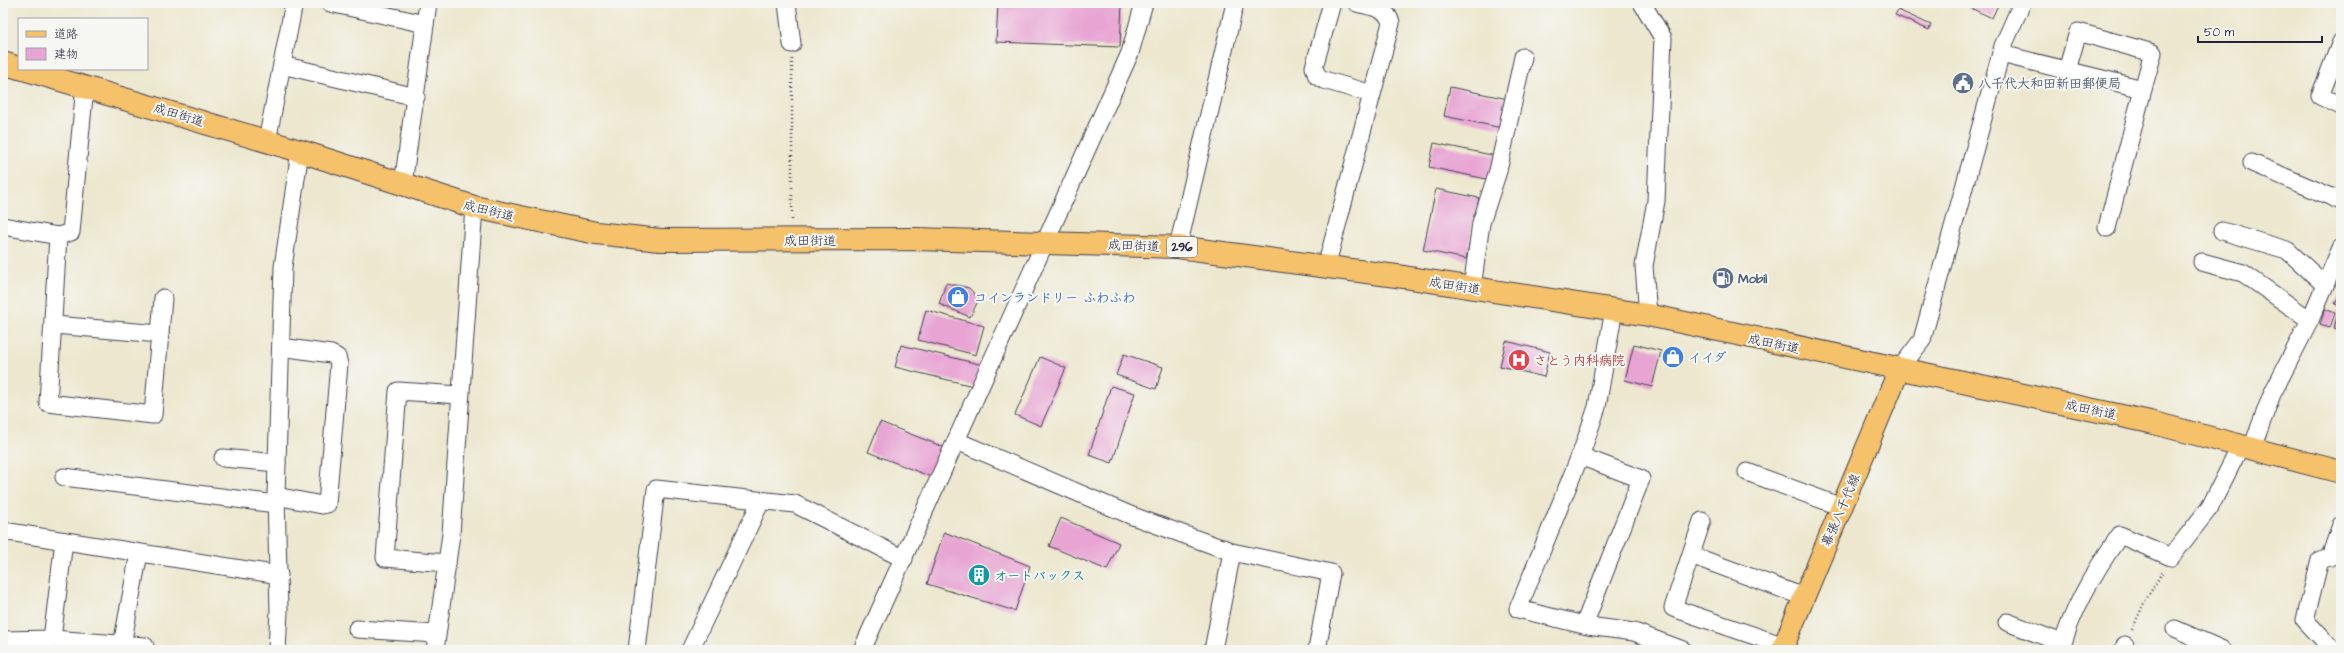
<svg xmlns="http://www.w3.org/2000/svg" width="2344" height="653" font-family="'Architects Daughter','Klee One',sans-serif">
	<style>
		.building { fill: #e8a5d4 }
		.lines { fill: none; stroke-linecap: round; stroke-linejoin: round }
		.minor-casing { stroke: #404051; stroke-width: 19 }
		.major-casing { stroke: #404051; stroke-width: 23 }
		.highway-casing { stroke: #404051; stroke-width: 24 }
		.path { stroke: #404051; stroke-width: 2.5; stroke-dasharray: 1 3; stroke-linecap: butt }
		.minor { stroke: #fff; stroke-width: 17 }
		.major { stroke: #f5c16b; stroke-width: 21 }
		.highway { stroke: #f5c16b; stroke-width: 22 }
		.labels { text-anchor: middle; stroke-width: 4; stroke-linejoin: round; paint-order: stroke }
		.shield { fill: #f6f6f2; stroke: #626272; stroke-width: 1 }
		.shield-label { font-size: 12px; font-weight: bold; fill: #22223b }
		.service-label { font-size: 13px; font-weight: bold; fill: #4e5e75; stroke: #f6f6f2; text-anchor: start }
		.street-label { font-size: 13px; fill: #22223b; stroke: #f6f6f2 }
		.shop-label { font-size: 13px; font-weight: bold; fill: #366cbe; stroke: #f6f6f2; text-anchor: start }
		.health-label { font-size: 13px; font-weight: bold; fill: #be3a42; stroke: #f6f6f2; text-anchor: start }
		.culture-label { font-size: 13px; font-weight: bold; fill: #0d838f; stroke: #f6f6f2; text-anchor: start }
	</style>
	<rect width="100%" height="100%" fill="#f6f6f2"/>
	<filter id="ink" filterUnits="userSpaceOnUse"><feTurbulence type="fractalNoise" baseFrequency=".025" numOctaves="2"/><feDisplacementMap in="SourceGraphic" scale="8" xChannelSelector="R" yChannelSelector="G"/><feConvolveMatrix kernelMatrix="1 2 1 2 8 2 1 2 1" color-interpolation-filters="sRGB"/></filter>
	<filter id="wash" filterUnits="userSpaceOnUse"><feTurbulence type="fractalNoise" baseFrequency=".012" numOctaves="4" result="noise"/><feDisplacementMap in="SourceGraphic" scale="16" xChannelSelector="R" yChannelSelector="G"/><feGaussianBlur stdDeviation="0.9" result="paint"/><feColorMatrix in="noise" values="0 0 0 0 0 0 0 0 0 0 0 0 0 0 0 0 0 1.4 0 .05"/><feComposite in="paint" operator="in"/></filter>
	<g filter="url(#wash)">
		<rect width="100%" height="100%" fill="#ece7ce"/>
		<g id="blocks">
			<g class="building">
				<path d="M 998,3 L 1122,3 L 1120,47 L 996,42 Z"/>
				<path d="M 1960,3 L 1999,3 L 1992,18 Z"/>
				<path d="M 1898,10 L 1931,25 L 1929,30 L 1895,15 Z"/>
				<path d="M 1450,87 L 1508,99 L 1502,128 L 1444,116 Z"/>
				<path d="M 1434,143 L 1496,156 L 1491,180 L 1429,167 Z"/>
				<path d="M 1436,189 L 1479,198 L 1466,259 L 1423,250 Z"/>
				<path d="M 2341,265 L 2341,282 L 2338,287 L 2332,284 Z"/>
				<path d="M 946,283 L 969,288 L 979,299 L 970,317 L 939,304 Z"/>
				<path d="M 2341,293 L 2341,330 L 2334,328 L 2340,306 L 2335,304 Z"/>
				<path d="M 2325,309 L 2335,313 L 2330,328 L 2320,325 Z"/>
				<path d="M 926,310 L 984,326 L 976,355 L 918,340 Z"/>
				<path d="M 1506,341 L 1550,352 L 1544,377 L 1500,366 Z"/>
				<path d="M 1634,344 L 1661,351 L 1652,387 L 1625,380 Z"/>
				<path d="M 901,345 L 983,365 L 977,387 L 895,367 Z"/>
				<path d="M 1124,354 L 1163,367 L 1156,389 L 1116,375 Z"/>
				<path d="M 1040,357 L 1066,368 L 1041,426 L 1015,415 Z"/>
				<path d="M 1111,386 L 1135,393 L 1112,463 L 1089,455 Z"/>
				<path d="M 880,422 L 946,448 L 934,478 L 868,452 Z"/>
				<path d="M 1061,518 L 1119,543 L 1107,570 L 1049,546 Z"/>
				<path d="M 944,532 L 1030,566 L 1015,611 L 927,584 Z"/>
			</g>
		</g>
	</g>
	<g filter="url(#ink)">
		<use href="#blocks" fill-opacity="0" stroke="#404051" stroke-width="1"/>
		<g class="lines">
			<g class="minor-casing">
				<g id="minor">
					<path d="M 330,3 L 425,24"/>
					<path d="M 787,3 L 792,44"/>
					<path d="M 1332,3 L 1314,67 L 1317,76 L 1324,80 L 1372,94"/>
					<path d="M 1642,3 L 1663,38 L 1656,201 L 1644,266 L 1648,315"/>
					<path d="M 2341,42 L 2320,96 L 2341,106"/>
					<path d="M 2001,54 L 2143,89 L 2107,228"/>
					<path d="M 282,65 L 416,97"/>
					<path d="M 2067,70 L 2078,32 L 2153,53 L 2143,89"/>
					<path d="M 267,141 L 294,3"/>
					<path d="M 2252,163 L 2341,201"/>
					<path d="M 403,184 L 428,3"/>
					<path d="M 3,226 L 58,236 L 71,232 L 85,86"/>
					<path d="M 2222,231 L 2287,250 L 2325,285"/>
					<path d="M 58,236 L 48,403 L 153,415 L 163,298"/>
					<path d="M 1178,247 L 1235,3"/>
					<path d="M 2202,262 L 2243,273 L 2310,320"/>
					<path d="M 1326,267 L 1391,23 C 1387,7 1371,7 1357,3"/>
					<path d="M 1472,288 L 1481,223 L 1498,171 L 1523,57"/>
					<path d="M 1614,309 L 1597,407 L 1582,451 L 1518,609 L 1588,626 L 1634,632 L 1683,650"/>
					<path d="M 54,325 L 160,334"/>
					<path d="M 1899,370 L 1922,340 L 2003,46 L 2022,3"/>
					<path d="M 957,441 L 1130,515 L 1232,552 L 1331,573 L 1317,650"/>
					<path d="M 2252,448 L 2272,394 L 2310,320 L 2341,248"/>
					<path d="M 1580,456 L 1641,479 L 1584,625"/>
					<path d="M 223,458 L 277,463"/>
					<path d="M 1747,472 L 1842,507"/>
					<path d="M 64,477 L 276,504"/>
					<path d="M 276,496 L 322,505 L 327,504 L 339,364 L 337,357 L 331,354 L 281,347"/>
					<path d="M 1702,521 L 1673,608 L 1784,646"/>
					<path d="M 3,531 L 279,575"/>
					<path d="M 1691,555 L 1804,597"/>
					<path d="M 447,563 L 385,558 L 398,391 L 460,395"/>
					<path d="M 2007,622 L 2062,643"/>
					<path d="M 357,629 L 436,634"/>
					<path d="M 2175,629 L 2223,650"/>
					<path d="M 52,639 L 64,541"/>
					<path d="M 3,640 L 52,639 L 145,646 L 145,650"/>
					<path d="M 122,645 L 139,553"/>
					<path d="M 277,650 L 279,611 L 276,496 L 283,267 L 300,151"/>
					<path d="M 435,650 L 451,534 L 474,207"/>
					<path d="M 637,650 L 656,489 L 795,504 L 904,559"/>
					<path d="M 690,650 L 761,501"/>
					<path d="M 862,650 L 1130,53 L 1144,3"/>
					<path d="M 1213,650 L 1232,552 L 1223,548"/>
					<path d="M 2061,650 C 2072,608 2095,570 2120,535 L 2171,557 L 2210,507 L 2241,445"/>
					<path d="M 2124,650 L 2125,645"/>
					<path d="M 2333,650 L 2305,620 L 2320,560 L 2330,557 L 2341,525"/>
				</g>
			</g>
			<g class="major-casing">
				<path id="major" d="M 1782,650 L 1899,370"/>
			</g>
			<g class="highway-casing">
				<g id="highway">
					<path d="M 3,63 L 19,68"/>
					<path d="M 23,69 L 300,151 L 474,207 L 596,233 L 660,240 L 916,239 L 1178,247 L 1404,277 L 1648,315 L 2150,422 L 2341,472"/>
				</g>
			</g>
			<g class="path">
				<path d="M 792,59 L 792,222"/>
				<path d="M 2132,630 L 2144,603 L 2163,571"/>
			</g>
			<use href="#minor" class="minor"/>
			<use href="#major" class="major"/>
			<use href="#highway" class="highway"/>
		</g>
	</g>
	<defs>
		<g id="civic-disc" transform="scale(1.15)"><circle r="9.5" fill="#5c6f8a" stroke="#f6f6f2"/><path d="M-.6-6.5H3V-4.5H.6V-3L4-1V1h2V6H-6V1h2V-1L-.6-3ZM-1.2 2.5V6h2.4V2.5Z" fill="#fff"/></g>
		<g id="fuel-disc" transform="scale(1.15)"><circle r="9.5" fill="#5c6f8a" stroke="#f6f6f2"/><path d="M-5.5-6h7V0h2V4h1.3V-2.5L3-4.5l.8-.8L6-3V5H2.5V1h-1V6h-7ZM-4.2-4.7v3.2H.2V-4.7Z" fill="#fff"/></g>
		<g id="shop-disc" transform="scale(1.15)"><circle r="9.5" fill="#3f7fe0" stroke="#f6f6f2"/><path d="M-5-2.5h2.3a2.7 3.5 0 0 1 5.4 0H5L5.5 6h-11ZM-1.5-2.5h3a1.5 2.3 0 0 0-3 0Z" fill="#fff"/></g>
		<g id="hospital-disc" transform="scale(1.15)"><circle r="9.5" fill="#e0444e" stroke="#f6f6f2"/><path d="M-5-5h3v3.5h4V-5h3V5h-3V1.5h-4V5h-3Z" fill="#fff"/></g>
		<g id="building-disc" transform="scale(1.15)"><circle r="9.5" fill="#0f9aa8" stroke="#f6f6f2"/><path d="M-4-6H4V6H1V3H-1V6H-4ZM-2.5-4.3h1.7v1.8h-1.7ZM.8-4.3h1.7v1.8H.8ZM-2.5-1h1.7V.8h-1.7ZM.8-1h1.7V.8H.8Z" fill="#fff"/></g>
	</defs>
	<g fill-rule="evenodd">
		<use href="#civic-disc" x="1963" y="83"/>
		<use href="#fuel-disc" x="1723" y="278"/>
		<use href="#shop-disc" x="958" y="297"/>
		<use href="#shop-disc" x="1673" y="357"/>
		<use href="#hospital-disc" x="1519" y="360"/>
		<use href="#building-disc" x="979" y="575"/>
	</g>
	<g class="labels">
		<rect class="shield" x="1167" y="237" width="30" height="20" rx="3"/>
		<g class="shield-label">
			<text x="1182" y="251">296</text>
		</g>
		<g class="service-label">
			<text x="1978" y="88">八千代大和田新田郵便局</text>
			<text x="1738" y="283">Mobil</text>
		</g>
		<g class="street-label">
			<text transform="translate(179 114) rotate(17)" y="5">成田街道</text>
			<text transform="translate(489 210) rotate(14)" y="5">成田街道</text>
			<text x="810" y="245">成田街道</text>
			<text transform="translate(1134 245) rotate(2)" y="5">成田街道</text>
			<text transform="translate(1455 285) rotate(9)" y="5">成田街道</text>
			<text transform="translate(1774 343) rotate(12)" y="5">成田街道</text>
			<text transform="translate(2091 409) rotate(12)" y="5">成田街道</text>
			<text transform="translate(1840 510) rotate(-67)" y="5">幕張八千代線</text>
		</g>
		<g class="shop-label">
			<text x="974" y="302">コインランドリー ふわふわ</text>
			<text x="1688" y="362">イイダ</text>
		</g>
		<g class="health-label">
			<text x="1534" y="365">さとう内科病院</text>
		</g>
		<g class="culture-label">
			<text x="994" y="580">オートバックス</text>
		</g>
	</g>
	<rect width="2344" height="653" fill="none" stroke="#f6f6f2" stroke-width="16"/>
	<rect x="18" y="18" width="130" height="52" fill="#f6f6f2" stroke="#a1a1a9"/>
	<rect x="26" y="31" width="20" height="6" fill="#f5c16b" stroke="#a1a1a9"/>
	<text x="54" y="38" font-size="12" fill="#22223b">道路</text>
	<rect x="26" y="48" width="20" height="12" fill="#e8a5d4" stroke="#a1a1a9"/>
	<text x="54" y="58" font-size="12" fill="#22223b">建物</text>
	<path d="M2198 36v6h124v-6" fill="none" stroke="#22223b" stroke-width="2"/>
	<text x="2204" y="36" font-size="12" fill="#22223b" stroke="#f6f6f2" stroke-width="3" paint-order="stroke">50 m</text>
</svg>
